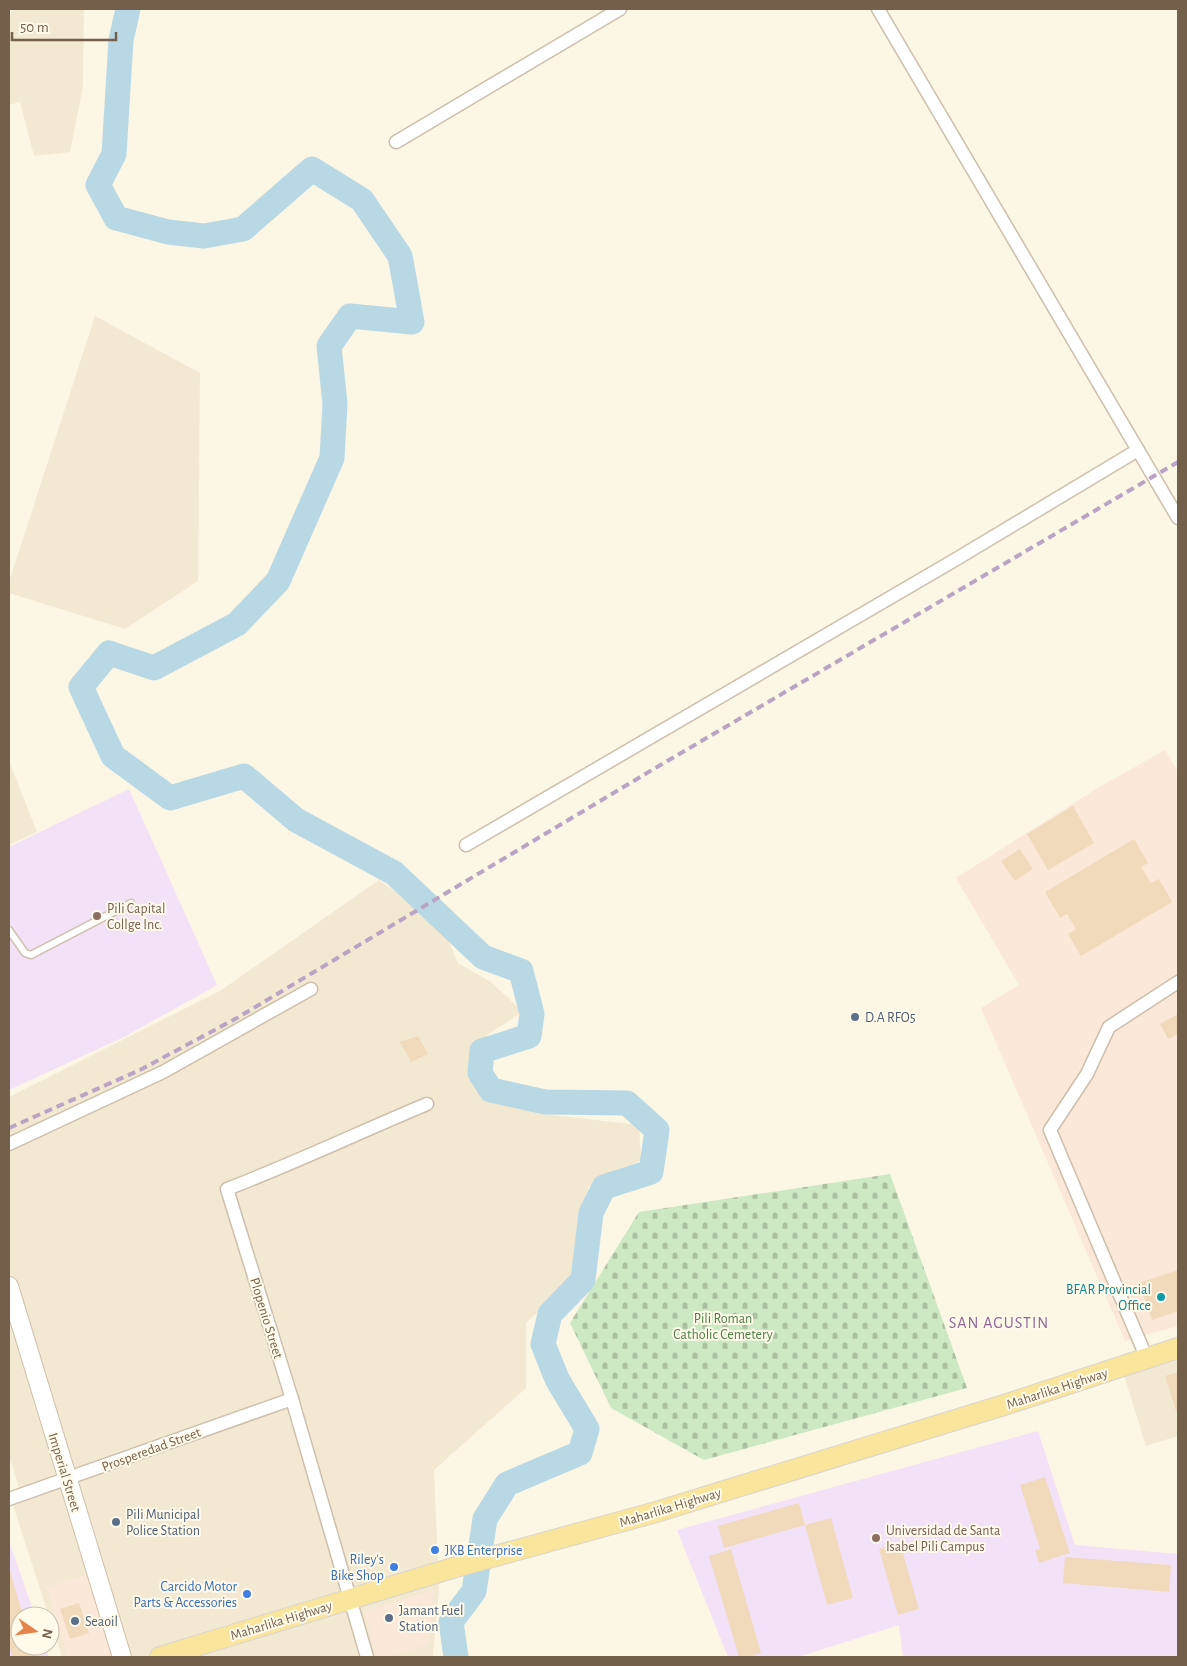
<svg xmlns="http://www.w3.org/2000/svg" width="1187" height="1666" font-family="'Alegreya Sans',sans-serif">
	<style>
		.residential { fill: #f3e9d3 }
		.commercial { fill: #fce8d8 }
		.education { fill: #f3e1f8 }
		.cemetery { fill: url(#cemetery-stones) }
		.lines { fill: none; stroke-linecap: round; stroke-linejoin: round }
		.river { stroke: #b9d8e5; stroke-width: 25 }
		.building { fill: #f1d9bc }
		.lane-casing { stroke: #cdbfab; stroke-width: 9 }
		.street-casing { stroke: #cdbfab; stroke-width: 15 }
		.secondary-casing { stroke: #d0c0a8; stroke-width: 20 }
		.primary-casing { stroke: #dbd5d0; stroke-width: 22 }
		.lane { stroke: #fff; stroke-width: 6 }
		.street { stroke: #fff; stroke-width: 12 }
		.secondary { stroke: #fff; stroke-width: 18 }
		.primary { stroke: #fae59d; stroke-width: 20 }
		.rail { stroke: #bba3c5; stroke-width: 4; stroke-dasharray: 8 5; stroke-linecap: butt }
		.education-dot { fill: #8d6e63; stroke: #fffaea; stroke-width: 2 }
		.service-dot { fill: #5c6f8a; stroke: #fffaea; stroke-width: 2 }
		.culture-dot { fill: #0f9aa8; stroke: #fffaea; stroke-width: 2 }
		.shop-dot { fill: #3f7fe0; stroke: #fffaea; stroke-width: 2 }
		.labels { text-anchor: middle; stroke-width: 4; stroke-linejoin: round; paint-order: stroke }
		.education-label { font-size: 14px; fill: #785e54; stroke: #fffaea; text-anchor: start }
		.service-label { font-size: 14px; fill: #4e5e75; stroke: #fffaea; text-anchor: start }
		.culture-label { font-size: 14px; fill: #0d838f; stroke: #fffaea; text-anchor: end }
		.street-label { font-size: 14px; fill: #745f4a; stroke: #fffaea }
		.park-label { font-size: 14px; fill: #4d7f45; stroke: #fffaea }
		.shop-label { font-size: 14px; fill: #366cbe; stroke: #fffaea; text-anchor: end }
		.quarter-label { font-size: 16px; letter-spacing: 1px; fill: #8e6597; stroke: #fffaea }
	</style>
	<defs>
		<pattern id="cemetery-stones" width="16" height="16" patternUnits="userSpaceOnUse" patternTransform="scale(1.25)"><rect width="16" height="16" fill="#cce9c3"/><path d="M2 7V4a2 2 0 0 1 4 0v3zM10 15v-3a2 2 0 0 1 4 0v3z" fill="#aac0a0"/></pattern>
	</defs>
	<rect width="100%" height="100%" fill="#fcf6e4"/>
	<g class="residential">
		<path d="M 12,9 L 84,9 L 83,86 L 70,152 L 34,156 L 20,102 L 9,105 L 9,17 Z"/>
		<path d="M 95,316 L 200,373 L 198,581 L 125,629 L 9,593 L 9,582 Z"/>
		<path d="M 9,761 L 37,832 L 9,845 Z"/>
		<path d="M 379,880 L 442,925 L 458,963 L 491,982 L 523,1012 L 487,1035 L 468,1065 L 477,1091 L 543,1114 L 639,1125 L 641,1160 L 588,1187 L 578,1273 L 526,1323 L 526,1388 L 434,1470 L 439,1588 L 433,1657 L 62,1657 L 13,1505 L 9,1506 L 9,1495 L 20,1492 L 9,1455 L 9,1097 L 220,991 Z"/>
		<path d="M 1178,1355 L 1178,1436 L 1146,1446 L 1123,1372 Z"/>
	</g>
	<g class="commercial">
		<path d="M 1165,750 L 1178,772 L 1178,1326 L 1125,1341 L 981,1008 L 1019,985 L 956,878 L 1096,789 Z"/>
		<path d="M 89,1574 L 113,1657 L 67,1657 L 47,1587 Z"/>
		<path d="M 434,1590 L 429,1644 L 387,1657 L 377,1657 L 364,1611 Z"/>
	</g>
	<g class="education">
		<path d="M 129,789 L 217,985 L 124,1037 L 9,1090 L 9,847 Z"/>
		<path d="M 1038,1431 L 1075,1545 L 1178,1554 L 1178,1657 L 903,1657 L 899,1625 L 798,1657 L 728,1657 L 677,1530 Z"/>
		<path d="M 9,1541 L 35,1616 L 20,1616 L 20,1646 L 45,1646 L 49,1657 L 9,1657 Z"/>
	</g>
	<path class="cemetery" d="M 890,1174 L 967,1388 L 704,1460 L 611,1408 L 570,1323 L 639,1212 Z"/>
	<g class="lines">
		<path class="river" d="M 128,9 L 121,40 L 114,154 L 98,185 L 116,218 L 168,232 L 204,236 L 243,229 L 312,169 L 362,200 L 400,256 L 412,322 L 350,316 L 329,346 L 335,404 L 332,458 L 278,581 L 237,624 L 154,668 L 109,653 L 81,687 L 113,756 L 170,798 L 244,776 L 296,820 L 394,873 L 483,957 L 521,971 L 532,1014 L 529,1036 L 482,1051 L 480,1073 L 491,1090 L 545,1102 L 627,1103 L 657,1130 L 651,1172 L 604,1187 L 591,1213 L 583,1280 L 550,1314 L 543,1344 L 557,1379 L 587,1429 L 580,1453 L 507,1484 L 485,1519 L 474,1591 L 451,1622 L 456,1657"/>
	</g>
	<g class="building">
		<path d="M 1073,806 L 1094,843 L 1048,870 L 1027,834 Z"/>
		<path d="M 1134,839 L 1148,863 L 1141,867 L 1151,883 L 1159,879 L 1172,902 L 1081,956 L 1068,934 L 1076,929 L 1067,914 L 1060,918 L 1045,892 Z"/>
		<path d="M 1020,849 L 1033,869 L 1015,881 L 1001,861 Z"/>
		<path d="M 1178,1014 L 1178,1034 L 1168,1039 L 1160,1024 Z"/>
		<path d="M 418,1036 L 428,1054 L 411,1062 L 400,1042 Z"/>
		<path d="M 1178,1270 L 1178,1311 L 1152,1320 L 1139,1283 Z"/>
		<path d="M 1178,1372 L 1178,1410 L 1176,1411 L 1165,1376 Z"/>
		<path d="M 1045,1477 L 1070,1553 L 1039,1563 L 1035,1550 L 1040,1549 L 1020,1485 Z"/>
		<path d="M 799,1503 L 805,1525 L 724,1548 L 718,1526 Z"/>
		<path d="M 831,1518 L 853,1598 L 827,1605 L 805,1525 Z"/>
		<path d="M 900,1543 L 919,1609 L 898,1615 L 879,1549 Z"/>
		<path d="M 731,1549 L 761,1653 L 747,1657 L 739,1657 L 709,1556 Z"/>
		<path d="M 1065,1557 L 1171,1565 L 1169,1592 L 1063,1583 Z"/>
		<path d="M 9,1567 L 23,1616 L 20,1616 L 20,1646 L 32,1646 L 35,1657 L 12,1657 L 9,1643 Z"/>
		<path d="M 79,1603 L 89,1633 L 70,1639 L 60,1609 Z"/>
	</g>
	<g class="lines">
		<g class="lane-casing">
			<path id="lane" d="M 9,930 L 25,953 L 31,955 L 131,903"/>
		</g>
		<g class="street-casing">
			<g id="street">
				<path d="M 878,9 L 1178,518"/>
				<path d="M 396,142 L 620,9"/>
				<path d="M 466,845 L 953,561 L 1138,450"/>
				<path d="M 9,1144 L 163,1072 L 311,989"/>
				<path d="M 1147,1359 L 1050,1130 L 1087,1074 L 1109,1027 L 1178,982"/>
				<path d="M 9,1499 L 292,1399"/>
				<path d="M 367,1657 L 292,1399 L 227,1189 C 295,1163 360,1132 427,1104"/>
			</g>
		</g>
		<g class="secondary-casing">
			<path id="secondary" d="M 9,1286 L 122,1657"/>
		</g>
		<g class="primary-casing">
			<path id="primary" d="M 160,1657 L 459,1566 L 656,1512 L 1004,1405 L 1178,1348"/>
		</g>
		<use href="#lane" class="lane"/>
		<use href="#street" class="street"/>
		<use href="#secondary" class="secondary"/>
		<use href="#primary" class="primary"/>
		<path class="rail" d="M 9,1128 L 140,1070 L 237,1018 L 652,770 L 1178,462"/>
	</g>
	<g class="education-dot">
		<circle cx="97" cy="916" r="5"/>
		<circle cx="876" cy="1538" r="5"/>
	</g>
	<g class="service-dot">
		<circle cx="855" cy="1017" r="5"/>
		<circle cx="116" cy="1522" r="5"/>
		<circle cx="389" cy="1618" r="5"/>
		<circle cx="75" cy="1621" r="5"/>
	</g>
	<circle class="culture-dot" cx="1161" cy="1297" r="5"/>
	<g class="shop-dot">
		<circle cx="435" cy="1550" r="5"/>
		<circle cx="394" cy="1567" r="5"/>
		<circle cx="247" cy="1594" r="5"/>
	</g>
	<g class="labels">
		<g class="education-label">
			<text x="107" y="913">Pili Capital<tspan x="107" dy="16">Collge Inc.</tspan></text>
			<text x="886" y="1535">Universidad de Santa<tspan x="886" dy="16">Isabel Pili Campus</tspan></text>
		</g>
		<g class="service-label">
			<text x="865" y="1022">D.A RFO5</text>
			<text x="126" y="1519">Pili Municipal<tspan x="126" dy="16">Police Station</tspan></text>
			<text x="399" y="1615">Jamant Fuel<tspan x="399" dy="16">Station</tspan></text>
			<text x="85" y="1626">Seaoil</text>
		</g>
		<g class="culture-label">
			<text x="1151" y="1294">BFAR Provincial<tspan x="1151" dy="16">Office</tspan></text>
		</g>
		<g class="street-label">
			<text transform="translate(267 1318) rotate(73)" y="5">Plopenio Street</text>
			<text transform="translate(1057 1388) rotate(-18)" y="5">Maharlika Highway</text>
			<text transform="translate(151 1449) rotate(-20)" y="5">Prosperedad Street</text>
			<text transform="translate(65 1472) rotate(73)" y="5">Imperial Street</text>
			<text transform="translate(670 1507) rotate(-17)" y="5">Maharlika Highway</text>
			<text transform="translate(281 1620) rotate(-17)" y="5">Maharlika Highway</text>
		</g>
		<g class="park-label">
			<text x="723" y="1323">Pili Roman<tspan x="723" dy="16">Catholic Cemetery</tspan></text>
		</g>
		<g class="shop-label">
			<text x="445" y="1555" text-anchor="start">JKB Enterprise</text>
			<text x="384" y="1564">Riley's<tspan x="384" dy="16">Bike Shop</tspan></text>
			<text x="237" y="1591">Carcido Motor<tspan x="237" dy="16">Parts &amp; Accessories</tspan></text>
		</g>
		<g class="quarter-label">
			<text x="999" y="1328">SAN AGUSTIN</text>
		</g>
	</g>
	<rect width="1187" height="1666" fill="none" stroke="#745f4a" stroke-width="20"/>
	<g transform="translate(35 1631) rotate(103)"><circle r="24" fill="#fffaea" stroke="#c7bcaa"/>
	<path d="M0-4L9 19L0 12L-9 19Z" fill="#e4844b"/>
	<text y="-8" font-size="14" font-weight="bold" text-anchor="middle" fill="#745f4a">N</text>
	</g>
	<path d="M12 32v8h104v-8" fill="none" stroke="#745f4a" stroke-width="2.5"/>
	<text x="20" y="32" font-size="15" fill="#745f4a" stroke="#fffaea" stroke-width="4" paint-order="stroke">50 m</text>
</svg>
